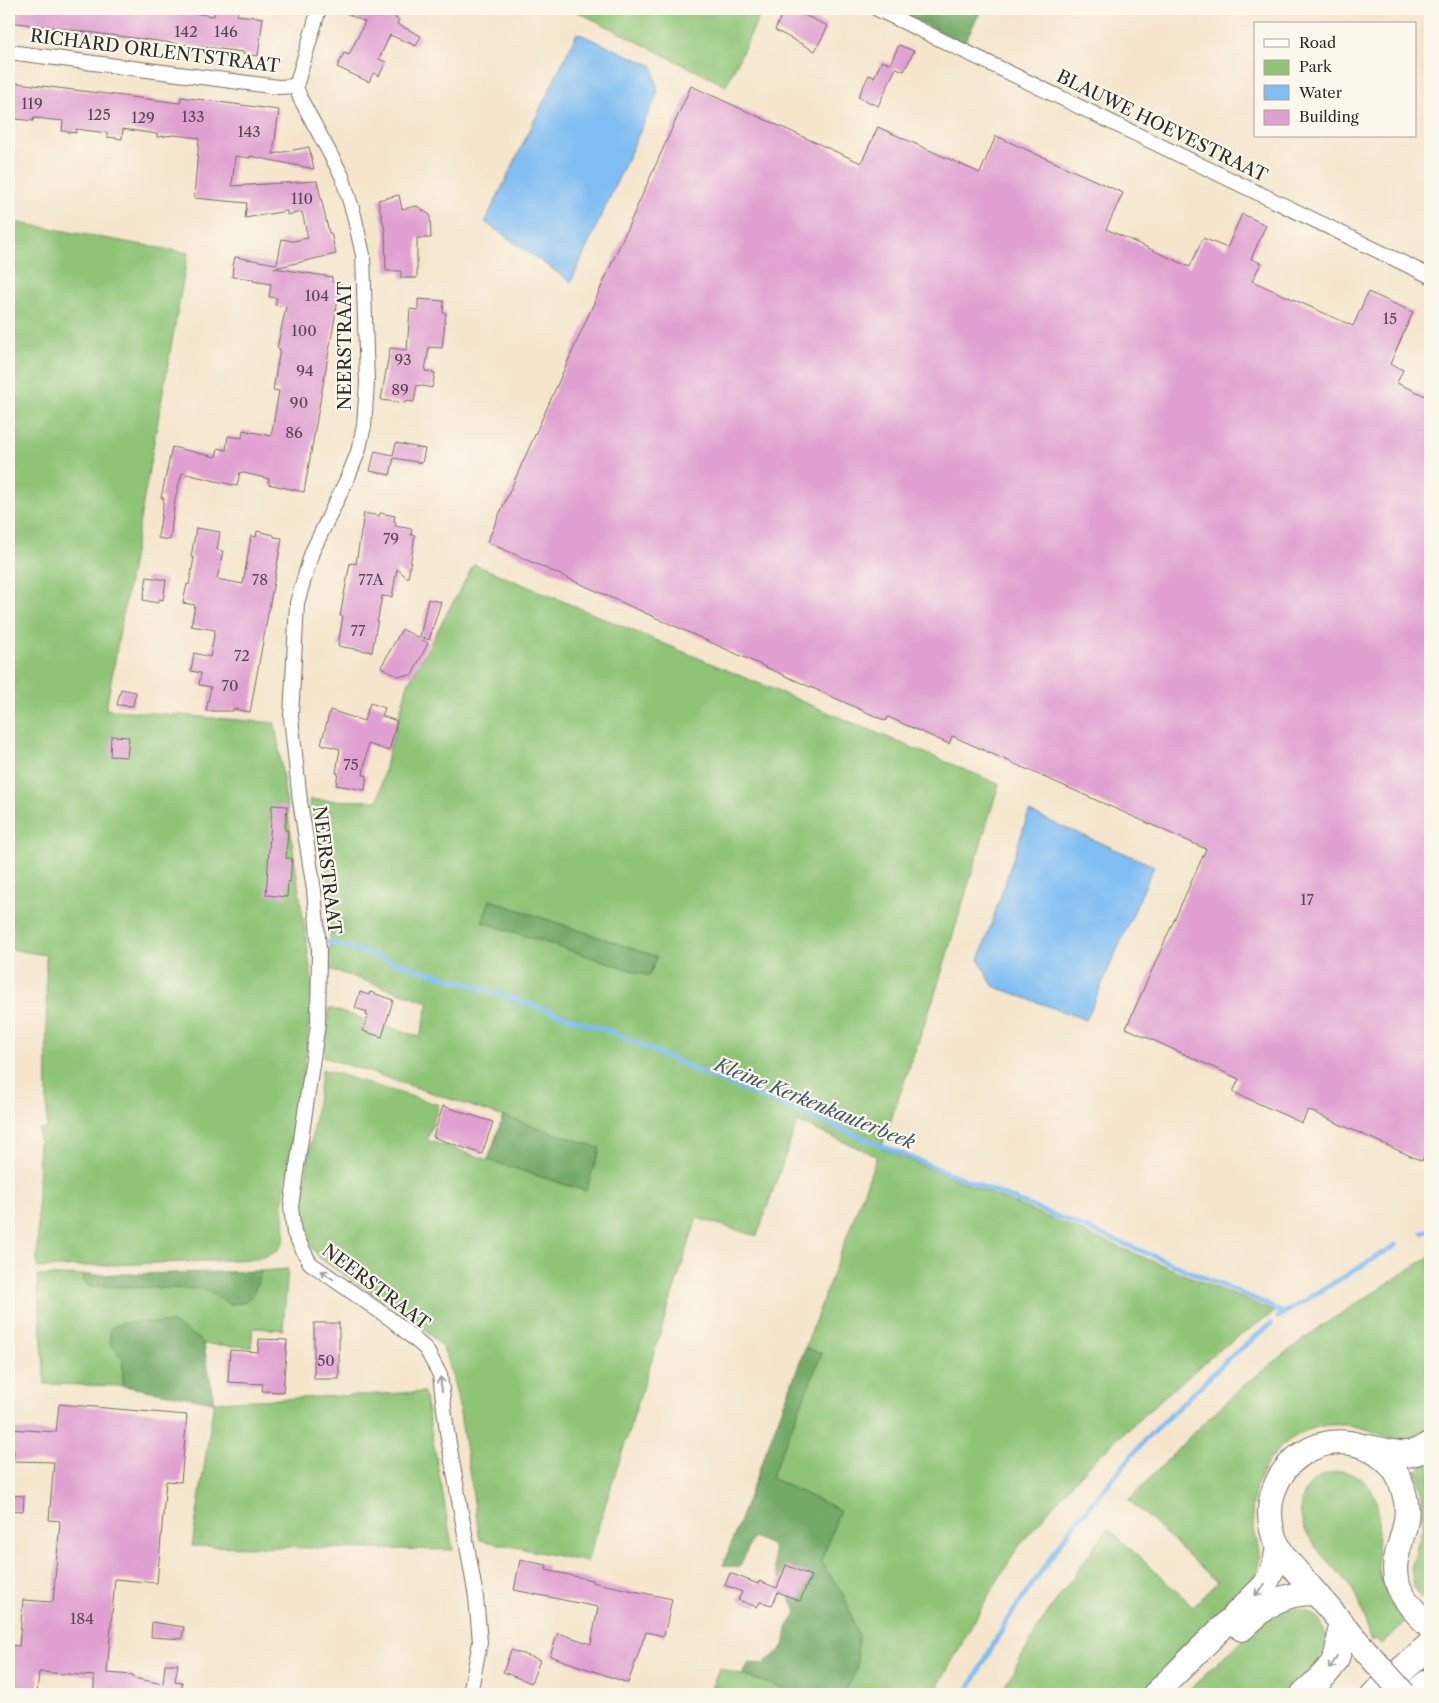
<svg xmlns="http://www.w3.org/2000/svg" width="1439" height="1703" font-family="'Libre Caslon Text',serif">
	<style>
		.green { fill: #8fc477; stroke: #5d7851; fill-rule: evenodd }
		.forest { fill: #73aa68; stroke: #4f6a4a }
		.water { fill: #7fbdf3; stroke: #55748f }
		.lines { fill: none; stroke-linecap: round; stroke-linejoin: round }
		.stream { stroke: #7fbdf3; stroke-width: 5 }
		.building { fill: #e0a0d1 }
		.minor-casing { stroke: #726c63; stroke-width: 16 }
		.trunk-casing { stroke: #726c63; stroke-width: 26 }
		.motorway-casing { stroke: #726c63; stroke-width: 28 }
		.minor { stroke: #fff; stroke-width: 14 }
		.trunk { stroke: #fff; stroke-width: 24 }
		.motorway { stroke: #fff; stroke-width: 26 }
		.trunk-bridge-casing { stroke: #726c63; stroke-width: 26; stroke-linecap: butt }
		.trunk-bridge { stroke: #fff; stroke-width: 24 }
		.oneway { stroke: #a0a0a0 }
		.labels { text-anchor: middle; stroke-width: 4.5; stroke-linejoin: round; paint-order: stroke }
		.number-label { font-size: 15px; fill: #584854 }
		.street-label { font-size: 18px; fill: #2b2b2b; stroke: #fbf7ec }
		.water-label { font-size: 19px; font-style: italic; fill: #445767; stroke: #fbf7ec }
	</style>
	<rect width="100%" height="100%" fill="#fbf7ec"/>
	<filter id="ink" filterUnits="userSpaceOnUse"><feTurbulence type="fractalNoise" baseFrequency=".02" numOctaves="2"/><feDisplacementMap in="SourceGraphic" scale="10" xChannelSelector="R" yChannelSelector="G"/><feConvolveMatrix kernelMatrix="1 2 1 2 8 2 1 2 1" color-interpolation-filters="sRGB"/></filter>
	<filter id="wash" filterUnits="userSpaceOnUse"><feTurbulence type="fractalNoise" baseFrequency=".0096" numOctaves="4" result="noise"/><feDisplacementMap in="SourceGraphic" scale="20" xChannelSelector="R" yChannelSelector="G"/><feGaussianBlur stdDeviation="1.12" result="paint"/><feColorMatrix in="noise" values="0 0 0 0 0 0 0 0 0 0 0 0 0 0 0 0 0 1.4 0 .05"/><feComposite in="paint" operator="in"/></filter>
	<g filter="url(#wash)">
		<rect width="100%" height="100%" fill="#f5e5cc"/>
		<g class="green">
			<path d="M 572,9 L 763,9 L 726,86 Z"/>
			<path d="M 9,221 L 188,253 L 106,709 L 275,723 L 313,988 L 300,1102 L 283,1199 L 285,1234 L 282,1246 L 274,1253 L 258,1259 L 37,1268 L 39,1129 L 47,1129 L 46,955 L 9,949 Z"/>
			<path d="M 474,564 L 999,784 L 935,994 L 881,1148 L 1275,1312 L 1220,1349 L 1165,1396 L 1093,1461 L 1054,1504 L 1016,1550 L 982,1607 L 934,1694 L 839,1694 L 847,1688 L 857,1669 L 858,1636 L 845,1598 L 821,1561 L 840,1510 L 771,1478 L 822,1353 L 805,1348 L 877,1156 L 797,1122 L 757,1236 L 697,1218 L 587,1562 L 480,1540 L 457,1395 L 448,1360 L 442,1346 L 417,1323 L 321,1259 L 305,1239 L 301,1225 L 301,1210 L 322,1069 L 439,1105 L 427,1140 L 585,1191 L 600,1149 L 324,1057 L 329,1008 L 420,1037 L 429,1002 L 329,969 L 330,942 L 328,883 L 309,800 L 378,801 L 386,762 L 408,684 ZM 490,900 L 657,957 L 649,976 L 482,922 Z"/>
			<path d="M 1430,1256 L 1430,1428 C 1420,1434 1411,1439 1399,1439 C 1388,1439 1377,1432 1366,1429 C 1349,1424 1331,1423 1314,1428 C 1275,1439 1248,1481 1253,1522 C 1256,1548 1266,1553 1253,1580 L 1144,1694 L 1000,1694 L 1046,1615 L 1108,1528 L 1193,1606 L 1217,1582 L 1129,1500 L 1198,1428 L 1243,1386 L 1317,1329 Z"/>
			<path d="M 288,1269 L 283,1330 L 253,1328 L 251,1347 L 204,1344 L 200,1339 L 186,1333 L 110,1329 L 110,1343 L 123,1360 L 123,1386 L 45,1384 L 37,1276 L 84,1275 L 82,1280 L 89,1286 L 203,1289 L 230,1304 L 254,1293 L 261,1271 Z"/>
			<path d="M 424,1392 L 453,1550 L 192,1546 L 214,1402 Z"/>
			<path d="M 1430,1458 L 1430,1601 L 1425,1596 L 1422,1598 L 1414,1587 L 1411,1568 L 1423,1526 L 1422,1492 L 1416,1471 Z"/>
			<path d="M 1343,1471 C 1397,1487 1370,1534 1380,1574 C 1383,1590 1393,1602 1404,1614 L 1401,1616 L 1406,1622 L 1381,1644 L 1376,1639 L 1372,1642 C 1367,1629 1361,1602 1354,1592 C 1334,1563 1286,1531 1305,1492 C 1312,1478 1328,1473 1343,1471 Z"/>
			<path d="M 1286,1608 C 1299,1608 1312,1610 1320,1622 C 1340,1652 1304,1675 1284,1694 L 1185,1694 L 1208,1671 L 1272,1615 Z"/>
			<path d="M 719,1668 L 801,1694 L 709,1694 Z"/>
		</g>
		<g class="forest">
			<path d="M 893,9 L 922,9 L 929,12 L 931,9 L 982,9 L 964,43 Z"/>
			<path d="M 490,900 L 657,957 L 649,976 L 482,922 Z"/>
			<path d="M 503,1116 L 600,1148 L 586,1191 L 488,1160 Z"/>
			<path d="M 261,1271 L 254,1293 L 244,1303 L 230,1304 L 203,1289 L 89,1286 L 82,1280 L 84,1275 Z"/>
			<path d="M 143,1322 L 172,1323 L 200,1339 L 204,1344 L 214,1402 L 123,1386 L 123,1360 L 110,1343 L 110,1329 L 120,1323 Z"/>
			<path d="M 805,1348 L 822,1353 L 771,1478 L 840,1510 L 821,1561 L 845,1598 L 858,1635 L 857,1669 L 847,1688 L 839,1694 L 801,1694 L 742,1675 L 749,1663 L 763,1664 L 784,1647 L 787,1628 L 797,1612 L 775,1569 L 773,1546 L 753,1537 L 739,1568 L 723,1565 Z"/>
		</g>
		<g class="water">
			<path d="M 577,33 L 653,66 L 658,92 L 571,282 L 485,222 Z"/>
			<path d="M 1029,812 L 1154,866 L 1086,1020 L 993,986 L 979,960 Z"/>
		</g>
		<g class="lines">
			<g class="stream">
				<path d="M 329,942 L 477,987 L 614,1033 L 704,1074 L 1137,1249 L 1266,1304 L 1283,1313"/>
				<path d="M 1423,1233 L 1430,1230"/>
				<path d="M 1278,1317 L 1396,1245"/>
				<path d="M 966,1694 L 1006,1622 L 1072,1527 L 1145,1440 L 1227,1360 L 1271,1324"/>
			</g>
		</g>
		<g id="blocks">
			<g class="building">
				<path d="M 9,9 L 171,9 L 171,10 L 214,16 L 215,9 L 238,9 L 237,15 L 263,18 L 258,56 L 243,54 L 243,52 L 9,22 Z"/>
				<path d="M 337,9 L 400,9 L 395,18 L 399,20 L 397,24 L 421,36 L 416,46 L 390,35 L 379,59 L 386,62 L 379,76 L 373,73 L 369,82 L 337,67 L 344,53 L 349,55 L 365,22 Z"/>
				<path d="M 784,9 L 791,9 L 828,26 L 815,51 L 775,30 Z"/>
				<path d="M 899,45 L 914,51 L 904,71 L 896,68 L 878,106 L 858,97 L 869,75 L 874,77 L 882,61 L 890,64 Z"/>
				<path d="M 9,82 L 180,103 L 181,97 L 279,110 L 273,154 L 309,147 L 314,169 L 250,156 L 250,158 L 235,156 L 232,186 L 317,181 L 329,233 L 331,233 L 336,254 L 274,268 L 332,277 L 332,282 L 341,283 L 304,492 L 268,484 L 269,479 L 240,472 L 237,486 L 182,473 L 175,499 L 170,540 L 158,538 L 164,498 L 161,498 L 172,447 L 216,457 L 218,448 L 226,450 L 228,436 L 242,438 L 243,430 L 271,436 L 279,391 L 273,390 L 280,349 L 277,348 L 286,307 L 275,305 L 277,298 L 269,297 L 271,284 L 253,281 L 254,279 L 232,277 L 233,265 L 235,257 L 277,264 L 282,239 L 293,241 L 308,238 L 302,212 L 287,215 L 287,211 L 245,218 L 247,203 L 194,198 L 199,138 L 174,135 L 157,137 L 157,134 L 123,129 L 122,139 L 107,137 L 107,133 L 76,129 L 76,133 L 62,131 L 63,121 L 34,118 L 33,121 L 9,118 Z"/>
				<path d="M 691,86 L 861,163 L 878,127 L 980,173 L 996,136 L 1123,193 L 1106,229 L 1190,267 L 1203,238 L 1227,248 L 1242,214 L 1266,225 L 1251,259 L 1261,263 L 1252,281 L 1353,326 L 1368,292 L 1413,312 L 1390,364 L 1403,370 L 1397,383 L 1430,398 L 1430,1142 L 1422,1161 L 1308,1110 L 1302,1123 L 1233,1092 L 1239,1079 L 1126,1028 L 1206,849 L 952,736 L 949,744 L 888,717 L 886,721 L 487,542 Z"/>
				<path d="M 399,195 L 402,209 L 417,206 L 430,215 L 431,238 L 417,238 L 417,278 L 401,278 L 401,271 L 386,271 L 385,231 L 378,200 Z"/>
				<path d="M 418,299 L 444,301 L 443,313 L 446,313 L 442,348 L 429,347 L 425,371 L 435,373 L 432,388 L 417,385 L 414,402 L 405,401 L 405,403 L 381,400 L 390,348 L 407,350 L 410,309 L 418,310 Z"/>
				<path d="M 396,443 L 425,449 L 422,463 L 394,458 L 390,475 L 370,471 L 375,451 L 393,455 Z"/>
				<path d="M 364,513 L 379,516 L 380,513 L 395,516 L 394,522 L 396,522 L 395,526 L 412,529 L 411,535 L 415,535 L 408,578 L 397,569 L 392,597 L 382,596 L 372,652 L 338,646 L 343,616 L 340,616 L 350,563 L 356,564 Z"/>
				<path d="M 196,528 L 220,532 L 217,550 L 223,551 L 217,579 L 243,584 L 251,536 L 256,537 L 257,531 L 274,535 L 274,537 L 282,538 L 250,712 L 233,709 L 233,711 L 206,711 L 211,687 L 199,685 L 201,673 L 191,671 L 194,653 L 210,657 L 215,630 L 191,626 L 195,605 L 183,603 L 187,584 L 189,585 L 194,558 L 191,557 Z"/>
				<path d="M 147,577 L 166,580 L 163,600 L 159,599 L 158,603 L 143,600 Z"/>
				<path d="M 428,599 L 441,602 L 429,640 L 420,637 Z"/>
				<path d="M 402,629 L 428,643 L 412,675 L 398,676 L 381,667 Z"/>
				<path d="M 121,689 L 136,692 L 133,706 L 117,705 Z"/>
				<path d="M 370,703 L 385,708 L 382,716 L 397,721 L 389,751 L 368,744 L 363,775 L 367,775 L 365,790 L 336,785 L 338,773 L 336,773 L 340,749 L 321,744 L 330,710 L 364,721 Z"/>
				<path d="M 111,736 L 129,737 L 127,757 L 110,756 Z"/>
				<path d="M 272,805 L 287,806 L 285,830 L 288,831 L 286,858 L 292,858 L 290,882 L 288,881 L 287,897 L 266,895 Z"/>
				<path d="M 360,992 L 369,995 L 370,992 L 393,1000 L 382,1037 L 363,1031 L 368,1016 L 366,1015 L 367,1012 L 355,1008 Z"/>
				<path d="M 443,1106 L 493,1122 L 482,1154 L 433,1137 Z"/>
				<rect x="314" y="1323" width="25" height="56"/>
				<path d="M 259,1339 L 287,1340 L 283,1392 L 262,1391 L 263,1384 L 228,1382 L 230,1350 L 258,1352 Z"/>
				<path d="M 59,1404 L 187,1415 L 181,1482 L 166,1481 L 157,1583 L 115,1579 L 107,1673 L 133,1675 L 133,1678 L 163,1684 L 165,1664 L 178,1664 L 175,1681 L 182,1682 L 182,1694 L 94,1694 L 94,1676 L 39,1672 L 37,1694 L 9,1694 L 9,1645 L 19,1646 L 23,1600 L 53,1602 L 60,1521 L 49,1520 L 54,1462 L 13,1461 L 14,1450 L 11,1449 L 10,1429 L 56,1432 Z"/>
				<path d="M 9,1495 L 24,1496 L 23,1511 L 9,1510 Z"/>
				<path d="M 520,1560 L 547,1565 L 546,1570 L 592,1580 L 592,1582 L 672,1599 L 664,1636 L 646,1632 L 628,1683 L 550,1656 L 558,1633 L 591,1644 L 598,1607 L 514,1590 Z"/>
				<path d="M 786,1565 L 811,1576 L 800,1601 L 778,1592 L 772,1605 L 760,1602 L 757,1607 L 738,1600 L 742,1592 L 725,1585 L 730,1573 L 758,1584 L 759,1581 L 777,1588 Z"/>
				<path d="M 152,1622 L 184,1627 L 182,1639 L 151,1637 Z"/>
				<path d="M 511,1650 L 540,1660 L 531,1683 L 503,1672 Z"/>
			</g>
		</g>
	</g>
	<g filter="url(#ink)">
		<use href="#blocks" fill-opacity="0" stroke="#726c63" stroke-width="1"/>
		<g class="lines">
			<g class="minor-casing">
				<g id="minor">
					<path d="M 319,9 L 296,86 L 300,98 L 342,176 L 354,215 L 363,255 L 367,383 L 364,426 L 358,452 L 348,477 L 312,552 L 297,603 L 291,717 L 300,801 L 314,890 L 319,949 L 318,1024 L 291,1207 L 294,1233 L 310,1263 L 392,1320 L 426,1349 L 440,1375 L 447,1432 L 476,1597 L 480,1642 L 470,1694"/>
					<path d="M 877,9 L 1430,276"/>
					<path d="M 9,52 L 278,87 L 296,86"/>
				</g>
			</g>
			<g class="trunk-casing">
				<g id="trunk">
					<path d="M 1242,1629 C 1267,1606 1279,1593 1315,1593"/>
					<path d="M 1364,1649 C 1345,1627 1326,1605 1307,1583 C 1295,1569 1280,1555 1274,1537 C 1251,1467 1334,1410 1388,1463 C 1396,1470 1400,1479 1403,1489 C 1406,1499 1408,1509 1406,1519 C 1404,1539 1390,1561 1397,1582 C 1402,1600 1418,1614 1430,1628"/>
					<path d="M 1155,1694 L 1266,1584 L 1275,1563 L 1278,1546"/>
				</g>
			</g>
			<g class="motorway-casing">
				<g id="motorway">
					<path d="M 1368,1448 C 1395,1452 1404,1461 1430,1445"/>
					<path d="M 1304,1694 C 1332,1668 1341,1663 1341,1623"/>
					<path d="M 1375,1694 L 1430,1645"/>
					<path d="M 1414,1694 L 1430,1681"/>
				</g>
			</g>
			<use href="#minor" class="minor"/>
			<use href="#trunk" class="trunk"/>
			<use href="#motorway" class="motorway"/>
			<g class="trunk-bridge-casing">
				<path id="trunk-bridge" d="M 1364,1649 L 1404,1694"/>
			</g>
			<use href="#trunk-bridge" class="trunk-bridge"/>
		</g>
		<defs><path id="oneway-shaft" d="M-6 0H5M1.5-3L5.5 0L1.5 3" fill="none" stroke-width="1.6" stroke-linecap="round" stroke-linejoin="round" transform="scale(1.25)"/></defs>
		<g class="oneway">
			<use href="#oneway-shaft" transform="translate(327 1275) rotate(-145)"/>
			<use href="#oneway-shaft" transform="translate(441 1384) rotate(-97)"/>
			<use href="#oneway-shaft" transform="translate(1260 1590) rotate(133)"/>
			<use href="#oneway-shaft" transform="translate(1333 1663) rotate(123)"/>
		</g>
	</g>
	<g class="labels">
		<g class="number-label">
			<text x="186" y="37">142</text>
			<text x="226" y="37">146</text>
			<text x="32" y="109">119</text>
			<text x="99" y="120">125</text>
			<text x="193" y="122">133</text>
			<text x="143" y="123">129</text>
			<text x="249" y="137">143</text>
			<text x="302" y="204">110</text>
			<text x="317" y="301">104</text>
			<text x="1390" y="324">15</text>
			<text x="304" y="336">100</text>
			<text x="403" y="365">93</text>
			<text x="305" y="376">94</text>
			<text x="400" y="395">89</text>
			<text x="299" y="408">90</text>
			<text x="294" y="438">86</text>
			<text x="391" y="544">79</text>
			<text x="260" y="585">78</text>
			<text x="371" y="585">77A</text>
			<text x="358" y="636">77</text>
			<text x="242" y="661">72</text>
			<text x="230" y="691">70</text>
			<text x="351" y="770">75</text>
			<text x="1307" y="905">17</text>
			<text x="326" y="1366">50</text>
			<text x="82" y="1624">184</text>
		</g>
		<g class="street-label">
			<text transform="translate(155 51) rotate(7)" y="6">RICHARD ORLENTSTRAAT</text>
			<text transform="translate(1162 126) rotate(26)" y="6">BLAUWE HOEVESTRAAT</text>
			<text transform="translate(345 346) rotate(-90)" y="6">NEERSTRAAT</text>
			<text transform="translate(327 870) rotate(83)" y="6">NEERSTRAAT</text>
			<text transform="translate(376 1287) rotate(37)" y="6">NEERSTRAAT</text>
		</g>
		<g class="water-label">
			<text transform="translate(815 1103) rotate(22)" y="7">Kleine Kerkenkauterbeek</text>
		</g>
	</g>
	<rect width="1439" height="1703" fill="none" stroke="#fbf7ec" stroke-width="30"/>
	<rect x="1254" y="22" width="162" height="115" fill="#fbf7ec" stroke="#a8a59f"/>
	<rect x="1264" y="39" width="25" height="8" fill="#ffffff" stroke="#a8a59f"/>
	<text x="1299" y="48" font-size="15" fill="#2b2b2b">Road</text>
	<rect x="1264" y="60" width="25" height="15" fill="#8fc477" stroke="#a8a59f"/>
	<text x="1299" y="72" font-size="15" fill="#2b2b2b">Park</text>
	<rect x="1264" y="85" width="25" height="15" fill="#7fbdf3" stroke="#a8a59f"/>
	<text x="1299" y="98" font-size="15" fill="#2b2b2b">Water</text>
	<rect x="1264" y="110" width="25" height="15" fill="#e0a0d1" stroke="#a8a59f"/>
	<text x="1299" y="122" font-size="15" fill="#2b2b2b">Building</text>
</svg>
